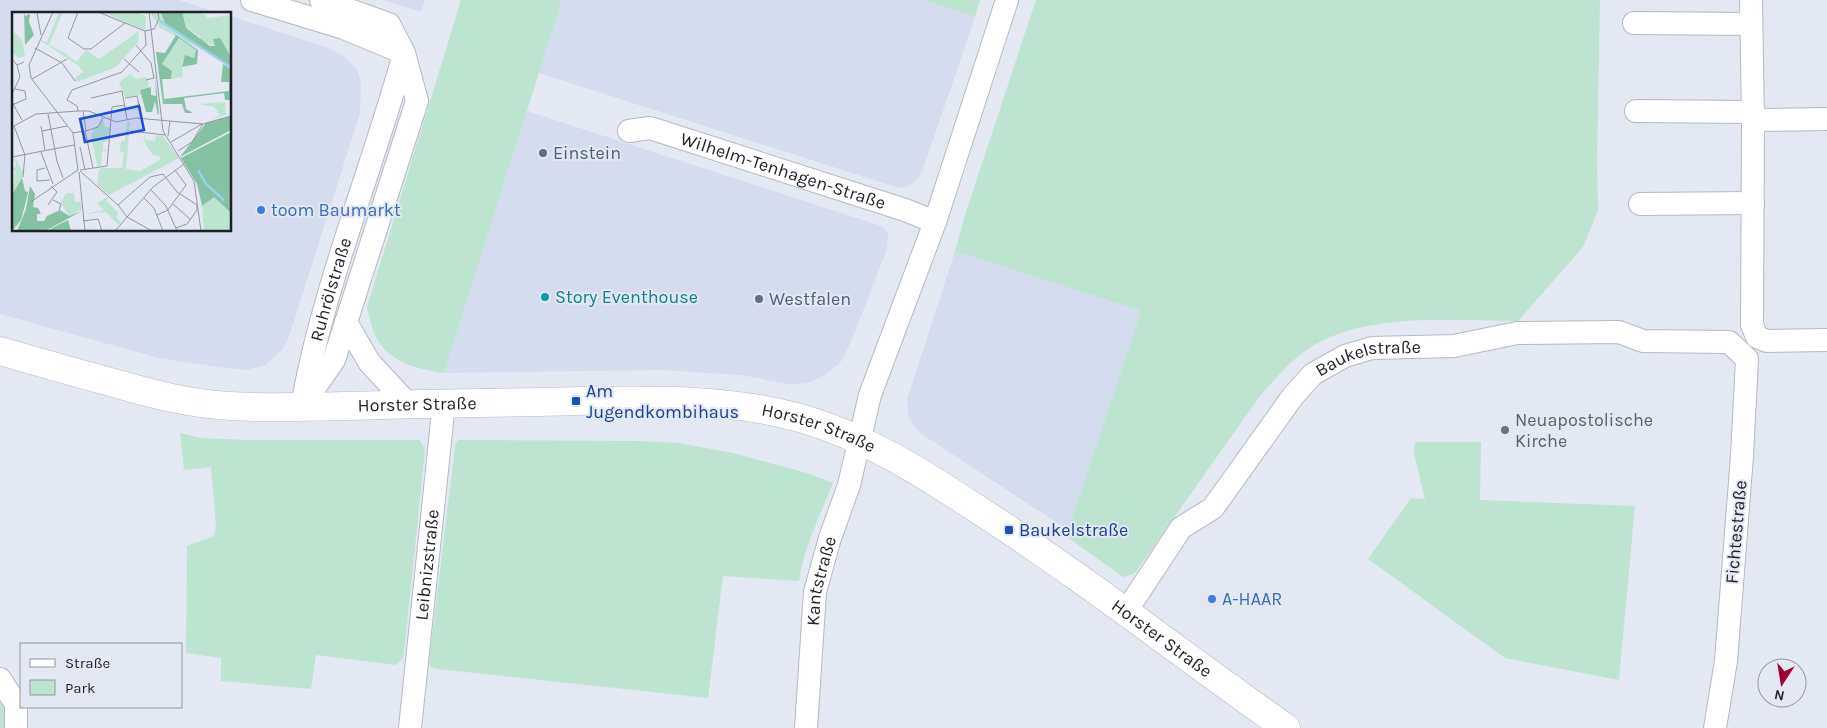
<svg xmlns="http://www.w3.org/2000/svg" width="1827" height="728" font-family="Karla,sans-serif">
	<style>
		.built { fill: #d4dced }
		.green { fill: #bde4d0 }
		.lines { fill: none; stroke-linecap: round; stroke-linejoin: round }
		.minor-casing { stroke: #b5b9c3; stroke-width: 24 }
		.secondary-casing { stroke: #b5b9c3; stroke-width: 29 }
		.minor { stroke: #fff; stroke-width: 22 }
		.secondary { stroke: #fff; stroke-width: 28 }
		.service-dot { fill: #5c6f8a; stroke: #e3e8f2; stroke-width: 2 }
		.shop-dot { fill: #3f7fe0; stroke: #e3e8f2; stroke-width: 2 }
		.culture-dot { fill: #0f9aa8; stroke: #e3e8f2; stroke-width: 2 }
		.transit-dot { fill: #1a4fb4; stroke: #e3e8f2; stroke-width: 2 }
		.worship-dot { fill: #6b7280; stroke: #e3e8f2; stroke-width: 2 }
		.labels { text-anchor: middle; stroke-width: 4; stroke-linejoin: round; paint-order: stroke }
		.service-label { font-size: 18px; fill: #4e5e75; stroke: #e3e8f2; text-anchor: start }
		.street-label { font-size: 18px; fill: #1f2024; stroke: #e3e8f2 }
		.shop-label { font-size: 18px; fill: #366cbe; stroke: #e3e8f2; text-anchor: start }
		.culture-label { font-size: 18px; fill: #0d838f; stroke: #e3e8f2; text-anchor: start }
		.transit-label { font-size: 18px; fill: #164399; stroke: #e3e8f2; text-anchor: start }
		.worship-label { font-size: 18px; fill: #5b616d; stroke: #e3e8f2; text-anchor: start }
		.inset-river { fill: none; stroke: #97d2f3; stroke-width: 2.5 }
		.inset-road { fill: none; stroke: #9598a0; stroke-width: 1 }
		.view { fill: #1d4ed8; fill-opacity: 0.15; stroke: #1d4ed8; stroke-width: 2.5 }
		.inset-edge { fill: none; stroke: #1f2024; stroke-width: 2.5 }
	</style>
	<rect width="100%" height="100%" fill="#e3e8f2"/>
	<g class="built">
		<path d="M 0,0 L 179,0 L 222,14 L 14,14 L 14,230 L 230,230 L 230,16 L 328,48 L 343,56 L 353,65 L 358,72 L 361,83 L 360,113 L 289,337 L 282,350 L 265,365 L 246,370 L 225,368 L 159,358 L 0,314 Z"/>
		<path d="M 383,0 L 425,0 L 421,12 Z"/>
		<path d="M 562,0 L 924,0 L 975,17 L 922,172 L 917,180 L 909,186 L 899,188 L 539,73 Z"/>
		<path d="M 527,111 L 881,226 L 886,230 L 888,235 L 887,249 L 854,334 L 844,357 L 839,364 L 825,375 L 810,382 L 798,384 L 789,384 L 741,375 L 662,370 L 444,373 Z"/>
		<path d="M 955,251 L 1141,311 L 1068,530 L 920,433 L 914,426 L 908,415 L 907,400 Z"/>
	</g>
	<g class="green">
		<path d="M 461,0 L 562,0 L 444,373 C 419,369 393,364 378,341 C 372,332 370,318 367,307 Z"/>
		<path d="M 924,0 L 980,0 L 975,17 Z"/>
		<path d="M 1036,0 L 1600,0 L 1597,161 L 1598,210 L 1583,247 L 1518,321 C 1451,321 1376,312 1316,344 C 1295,355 1276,378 1260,396 L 1134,574 L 1123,577 L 1066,536 L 1141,311 L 955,251 L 966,212 Z"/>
		<path d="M 180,433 L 201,438 L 247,440 L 420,440 L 425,450 L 404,653 L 403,658 L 396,665 L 316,655 L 311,689 L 221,681 L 221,658 L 186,653 L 187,546 L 214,536 L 216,526 L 211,467 L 184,470 Z"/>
		<path d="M 458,440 L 639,441 L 678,443 L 733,453 L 807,473 L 833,483 C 820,515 804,547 799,581 L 723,576 L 708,698 L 438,669 L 431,667 L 429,662 L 455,446 Z"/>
		<path d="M 1415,442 L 1481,442 L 1480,500 L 1635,506 L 1619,680 L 1505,658 L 1368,559 L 1411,498 L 1425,499 L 1414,454 Z"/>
		<path d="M 0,695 L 7,701 L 8,728 L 0,728 Z"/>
	</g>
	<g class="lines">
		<g class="minor-casing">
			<g id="minor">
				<path d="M 252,0 L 344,28 L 404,53"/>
				<path d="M 1751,0 L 1753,120 L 1752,325 L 1757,337 L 1767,341 L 1827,340"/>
				<path d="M 1634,23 L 1751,24"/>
				<path d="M 1636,111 L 1753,112"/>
				<path d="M 1753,120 L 1827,119"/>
				<path id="s1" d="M 629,131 L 650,128 L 905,210 L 935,222"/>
				<path d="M 1640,204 L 1753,203"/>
				<path d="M 346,322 L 369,362 L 408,404"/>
				<path id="s2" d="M 303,400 C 325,282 372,170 404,54"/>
				<path d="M 301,407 L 334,360 L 417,101 L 404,53 L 389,24 L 321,0"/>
				<path id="s3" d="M 1125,613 L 1181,528 L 1213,508 L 1293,396 L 1313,374 L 1345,356 L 1372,348 L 1454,346 L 1517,333 L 1619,332 L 1643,341 L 1729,342 L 1747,359 L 1742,456 L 1726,661 L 1715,728"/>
				<path d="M 0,679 L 16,704 L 16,728"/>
				<path id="s4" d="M 410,728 L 444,403"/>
				<path id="s5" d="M 806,728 L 815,592 L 830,538 L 849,485 L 870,395 L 935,222 L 1007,0"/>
			</g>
		</g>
		<g class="secondary-casing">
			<g id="secondary">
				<path id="s6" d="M 0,351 C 38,362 76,373 114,383 C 152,394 191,404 230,406 C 281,409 332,406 383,405 C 448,403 513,403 578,401 C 652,400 728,398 800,418 C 870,438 925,475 985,514 C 1088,581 1185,657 1286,728"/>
			</g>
		</g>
		<use href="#minor" class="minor"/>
		<use href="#secondary" class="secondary"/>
	</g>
	<g class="service-dot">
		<circle cx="543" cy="153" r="5"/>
		<circle cx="759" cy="299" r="5"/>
	</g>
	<g class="shop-dot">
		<circle cx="261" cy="210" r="5"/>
		<circle cx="1212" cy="599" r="5"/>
	</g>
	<circle class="culture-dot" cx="545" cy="297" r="5"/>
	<g class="transit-dot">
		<rect x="571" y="396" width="10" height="10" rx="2.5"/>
		<rect x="1004" y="525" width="10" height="10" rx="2.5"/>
	</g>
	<circle class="worship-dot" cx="1505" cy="430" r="5"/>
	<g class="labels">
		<g class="service-label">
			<text x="553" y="159">Einstein</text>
			<text x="769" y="305">Westfalen</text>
		</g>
		<g class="street-label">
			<text dy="6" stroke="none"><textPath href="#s1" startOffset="161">Wilhelm-Tenhagen-Straße</textPath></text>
			<text dy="6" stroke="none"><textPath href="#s2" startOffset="114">Ruhrölstraße</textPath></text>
			<text dy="6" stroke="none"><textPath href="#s3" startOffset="366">Baukelstraße</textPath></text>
			<text dy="6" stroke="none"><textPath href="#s6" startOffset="424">Horster Straße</textPath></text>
			<text dy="6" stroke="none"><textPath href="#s6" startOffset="829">Horster Straße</textPath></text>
			<text transform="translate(1736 532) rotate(-85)" y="6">Fichtestraße</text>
			<text dy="6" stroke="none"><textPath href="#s4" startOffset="164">Leibnizstraße</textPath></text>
			<text dy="6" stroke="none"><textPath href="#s5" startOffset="148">Kantstraße</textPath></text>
			<text dy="6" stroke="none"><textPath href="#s6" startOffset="1234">Horster Straße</textPath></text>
		</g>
		<g class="shop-label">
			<text x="271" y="216">toom Baumarkt</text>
			<text x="1222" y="605">A-HAAR</text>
		</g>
		<g class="culture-label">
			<text x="555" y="303">Story Eventhouse</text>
		</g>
		<g class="transit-label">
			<text x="586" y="397">Am<tspan x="586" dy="21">Jugendkombihaus</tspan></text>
			<text x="1019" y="536">Baukelstraße</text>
		</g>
		<g class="worship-label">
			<text x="1515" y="426">Neuapostolische<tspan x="1515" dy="21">Kirche</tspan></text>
		</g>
	</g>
	<g transform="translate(12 12)">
		<rect width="219" height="219" fill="#e3e8f2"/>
		<path d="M 47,0 L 50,2 L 37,33 L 51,40 L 65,50 L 74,38 L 87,47 L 127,19 L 126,30 L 104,55 L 65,70 L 62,67 L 71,60 L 67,54 L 28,28 L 35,30 ZM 90,0 L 123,0 L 134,4 L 133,18 ZM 138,0 L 149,0 L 153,12 L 190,38 L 148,16 ZM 170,0 L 189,0 L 196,6 L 219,3 L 219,45 L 208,26 L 203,34 L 187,28 L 189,25 L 174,16 L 170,10 ZM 2,20 L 10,28 L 13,44 L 6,46 L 0,40 ZM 167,26 L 184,38 L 182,46 L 174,43 L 170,51 L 171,65 L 159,67 L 160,59 L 150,52 ZM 118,62 L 124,67 L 135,65 L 137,75 L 128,78 L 129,83 L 113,85 L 107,70 ZM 213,90 L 214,103 L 197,108 L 208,103 L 202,95 L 187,92 ZM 91,107 L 93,115 L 99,116 L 96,129 L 91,131 L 91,137 L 97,139 L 90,139 L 89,154 L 85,154 L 79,122 ZM 115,109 L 118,110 L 114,157 L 128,159 L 148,148 L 148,144 L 141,143 L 133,131 L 132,122 L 134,128 L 143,129 L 144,123 L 151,124 L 167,146 L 97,183 L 85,173 L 87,159 L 89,156 L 110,156 L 112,141 L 108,139 L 109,129 L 113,129 ZM 3,145 L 12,162 L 0,183 L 3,162 L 3,158 L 0,157 L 4,154 ZM 54,181 L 62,181 L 63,190 L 69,190 L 70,197 L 57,204 L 49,191 ZM 96,185 L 95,189 L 107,202 L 104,205 L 109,211 L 107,213 L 94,200 L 72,202 L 92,198 L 85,191 ZM 202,185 L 219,201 L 219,219 L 192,219 L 190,194 Z" fill="#bde4d0"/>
		<path d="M 12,0 L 13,4 L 18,2 L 17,10 L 22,23 L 13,33 ZM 149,0 L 170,0 L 174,16 L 198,34 L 203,34 L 201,27 L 208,26 L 219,45 L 219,55 L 153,12 ZM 164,23 L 186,38 L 185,52 L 170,55 L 173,43 L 182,46 L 184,38 L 167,26 L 150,52 L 160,59 L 159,67 L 150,67 L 152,87 L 217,79 L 217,70 L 209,70 L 211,52 L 219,57 L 219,88 L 213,88 L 212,81 L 172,86 L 174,97 L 181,101 L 173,101 L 170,92 L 151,92 L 144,40 L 153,41 ZM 143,63 L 147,101 L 146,103 L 143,89 L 140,100 L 134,100 L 128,78 L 139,75 L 139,83 L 144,84 ZM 219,104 L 219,118 L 168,145 L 194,111 ZM 219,120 L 219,201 L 202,185 L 190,194 L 185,172 L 169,146 ZM 10,166 L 13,179 L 16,180 L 14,189 L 9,208 L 0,219 L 0,183 ZM 18,174 L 23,182 L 21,195 L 26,196 L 29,202 L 25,202 L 25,209 L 32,209 L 35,204 L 48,198 L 57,204 L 70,199 L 33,219 L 5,219 L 14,197 ZM 56,208 L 59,219 L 35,219 L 46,213 Z" fill="#85c2a4"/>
		<path class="inset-river" d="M 148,9 L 219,55M 186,158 L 194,172 L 212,188"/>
		<path class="inset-road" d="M 41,0 L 17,53 L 19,66 L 61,121 L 66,158M 66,0 L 56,26 L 72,37 L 79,37 L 113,11M 86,0 L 133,19 L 142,17 L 147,7 L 146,0M 137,0 L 151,119 L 182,169 L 189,219M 25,1 L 29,23M 124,33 L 139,51 L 142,66 L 134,68M 23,36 L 50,51 L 63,69M 0,47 L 5,53 L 12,50M 112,47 L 127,60M 20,67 L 55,47M 0,82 L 8,65 L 5,53M 79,86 L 110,79 L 115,107M 113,86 L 125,84 L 128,96 L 126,89M 0,90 L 10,108M 0,93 L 14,87 L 13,79 L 3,77M 66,99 L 65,94 L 55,88 L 60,78 L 110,60 L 134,33 L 133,19M 71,99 L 74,119 L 86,115 L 91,106M 36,102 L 45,149 L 51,166M 2,114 L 13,143 L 11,165M 29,114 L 30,119 L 55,114M 0,115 L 24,102 L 66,99 L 77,99 L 104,110 L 124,106 L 191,112 L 219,104M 30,119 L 33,139M 119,119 L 153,123M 61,121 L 73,119 L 81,156M 156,124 L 158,109M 159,130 L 190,112M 68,135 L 73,158M 166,139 L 180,130 L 191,112M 29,140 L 41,172M 0,145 L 62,133M 33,156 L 25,158 L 25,169 L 38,168M 68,158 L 95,154 L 100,95 L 113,93M 68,159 L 107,194 L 115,205 L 140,219M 67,160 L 73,219M 139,178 L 154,194 L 165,219M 132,186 L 142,196 L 151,219M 41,188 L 49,192 L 47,198M 20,189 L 66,158M 161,192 L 178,207M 36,193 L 45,180 L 39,174M 106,193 L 138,165 L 151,162 L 165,180 L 185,193 L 185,198 L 175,212 L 164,216M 145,203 L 156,198 L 174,173 L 163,158M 71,209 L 86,207 L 90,219M 103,219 L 141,175 L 172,152"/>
		<path class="view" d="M 127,94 L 132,118 L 73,130 L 68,107 Z"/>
		<rect width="219" height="219" class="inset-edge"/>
	</g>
	<rect x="20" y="643" width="162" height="65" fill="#e3e8f2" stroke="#9598a0"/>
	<rect x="30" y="659" width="25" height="8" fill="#ffffff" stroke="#9598a0"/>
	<text x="65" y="668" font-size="15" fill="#1f2024">Straße</text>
	<rect x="30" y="680" width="25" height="15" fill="#bde4d0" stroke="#9598a0"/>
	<text x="65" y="693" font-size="15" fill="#1f2024">Park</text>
	<g transform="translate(1782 683) rotate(192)"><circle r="24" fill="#e3e8f2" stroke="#9598a0"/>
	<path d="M0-4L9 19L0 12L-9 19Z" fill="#a10034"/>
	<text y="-8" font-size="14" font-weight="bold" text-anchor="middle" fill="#1f2024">N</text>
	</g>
</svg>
